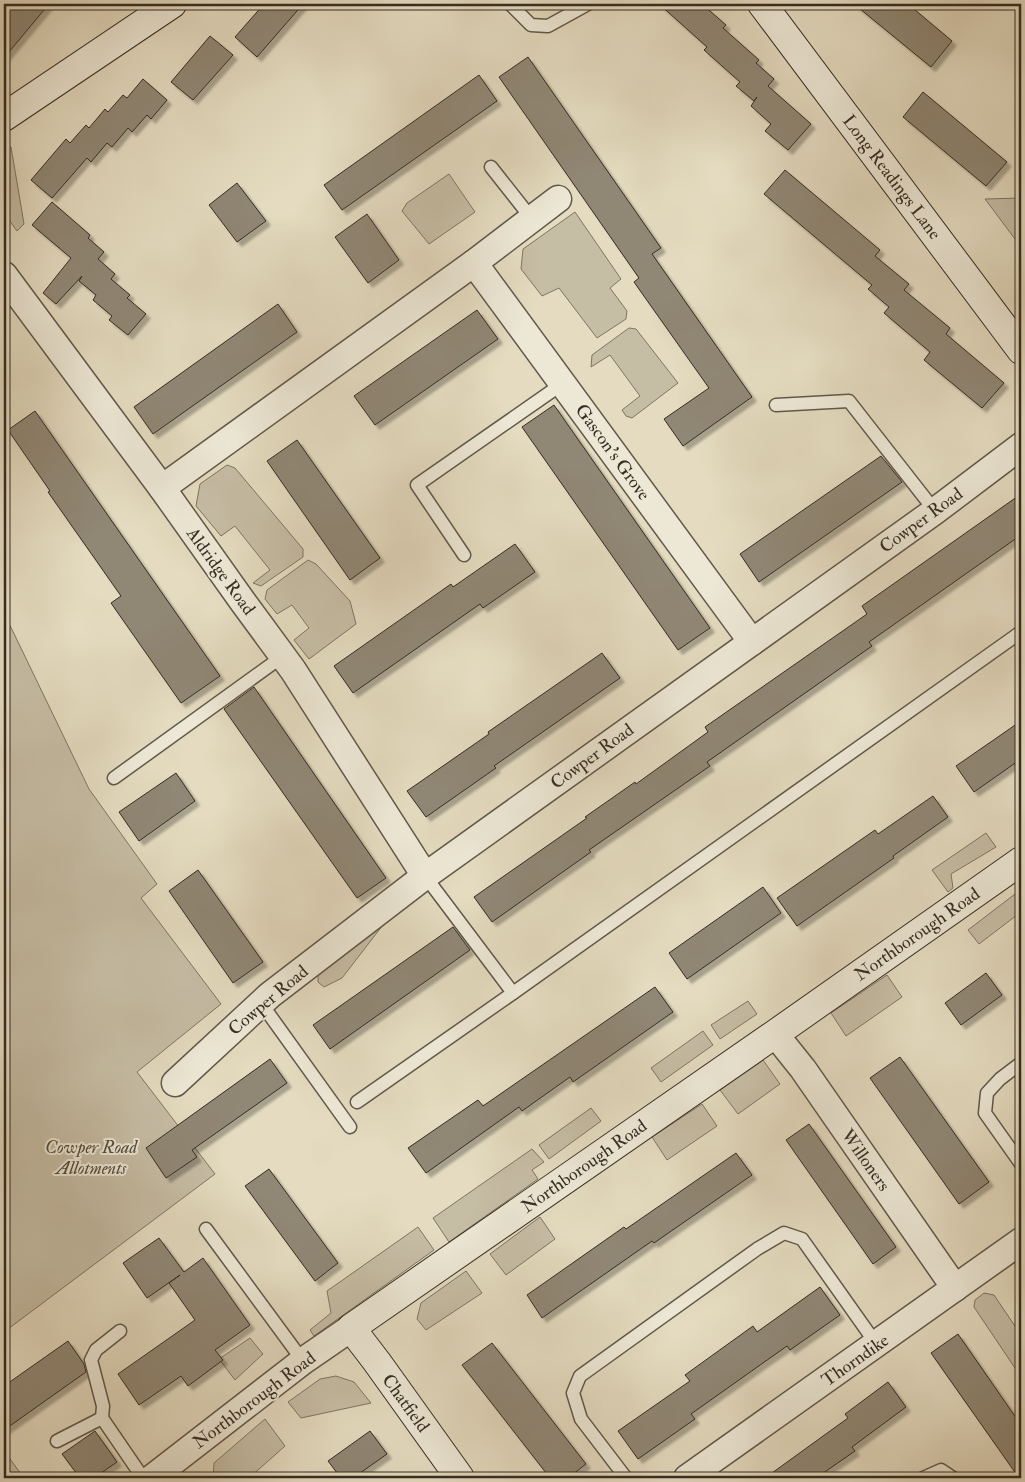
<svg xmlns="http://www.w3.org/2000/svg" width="1025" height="1482" font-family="'IM FELL Double Pica',serif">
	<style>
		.green { fill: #c6bda5; stroke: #7e7564 }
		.building { fill: #908775; stroke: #352d23; filter: url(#shadow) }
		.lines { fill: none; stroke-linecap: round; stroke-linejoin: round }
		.lane-casing { stroke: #61584a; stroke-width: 15 }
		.street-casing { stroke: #61584a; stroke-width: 29 }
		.secondary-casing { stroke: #352d23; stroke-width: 30 }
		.lane { stroke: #ede8d6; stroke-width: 12 }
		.street { stroke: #ede8d6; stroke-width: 26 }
		.secondary { stroke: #ede8d6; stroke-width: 28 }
		.labels { text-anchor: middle; stroke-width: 4; stroke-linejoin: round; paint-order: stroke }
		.street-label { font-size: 18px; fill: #352d23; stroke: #ede8d6 }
		.park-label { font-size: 18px; font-style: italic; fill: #524a3d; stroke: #ede8d6 }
	</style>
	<defs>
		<filter id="shadow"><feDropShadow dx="4.5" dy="4.5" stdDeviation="1" flood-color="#0004"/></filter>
	</defs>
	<rect width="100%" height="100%" fill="#e4dbc0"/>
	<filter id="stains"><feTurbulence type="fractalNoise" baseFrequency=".004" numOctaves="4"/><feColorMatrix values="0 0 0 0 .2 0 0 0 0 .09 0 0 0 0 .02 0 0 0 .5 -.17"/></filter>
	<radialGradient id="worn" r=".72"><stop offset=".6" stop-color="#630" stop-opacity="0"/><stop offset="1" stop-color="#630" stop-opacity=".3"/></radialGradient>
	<g class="green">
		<path d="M 11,147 L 24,224 L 17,231 L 4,213 L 4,158 L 5,151 Z"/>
		<path d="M 449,174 L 475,212 L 429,244 L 402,211 L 407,203 Z"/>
		<path d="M 1021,198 L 1021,247 L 985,199 Z"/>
		<path d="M 575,212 L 621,279 L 610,288 L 627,311 L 626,319 L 597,338 L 559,288 L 542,296 L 521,269 L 523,249 Z"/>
		<path d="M 629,328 L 636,329 L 678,383 L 632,418 L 626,416 L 622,410 L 640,396 L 610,355 L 591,367 L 592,355 Z"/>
		<path d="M 227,465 L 235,468 L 303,549 L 303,557 L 261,586 L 253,583 L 270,570 L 235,526 L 221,536 L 196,506 L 200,484 Z"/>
		<path d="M 308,560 L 316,564 L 350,601 L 356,624 L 309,659 L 294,640 L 309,628 L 292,605 L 277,614 L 265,599 L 267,590 Z"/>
		<path d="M 4,613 L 89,789 L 157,884 L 141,898 L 221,1004 L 137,1072 L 215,1174 L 4,1332 Z"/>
		<path d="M 986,833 L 996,847 L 951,874 L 953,888 L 948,892 L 932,870 Z"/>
		<path d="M 1015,894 L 1021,903 L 1021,912 L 979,944 L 968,930 Z"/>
		<path d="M 386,921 L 342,978 L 324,987 L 318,982 L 318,969 Z"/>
		<path d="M 887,975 L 902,997 L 846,1036 L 831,1013 Z"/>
		<path d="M 748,1001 L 757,1014 L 720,1039 L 711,1025 Z"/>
		<path d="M 703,1031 L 713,1045 L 661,1082 L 651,1068 Z"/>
		<path d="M 763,1060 L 780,1084 L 738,1114 L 720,1090 Z"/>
		<path d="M 702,1104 L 717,1126 L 667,1160 L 652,1137 Z"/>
		<path d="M 591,1108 L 601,1121 L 549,1159 L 539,1145 Z"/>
		<path d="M 532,1149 L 544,1162 L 532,1170 L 538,1179 L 449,1242 L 433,1218 Z"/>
		<path d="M 540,1217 L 555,1239 L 506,1275 L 490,1254 Z"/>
		<path d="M 418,1227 L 434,1250 L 314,1336 L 310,1330 L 331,1313 L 327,1291 Z"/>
		<path d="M 466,1271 L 482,1293 L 426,1330 L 417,1319 L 421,1303 Z"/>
		<path d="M 984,1293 L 994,1295 L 1021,1335 L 1021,1377 L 974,1307 L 975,1300 Z"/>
		<path d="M 250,1338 L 263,1354 L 235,1380 L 219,1359 Z"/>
		<path d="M 336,1376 L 354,1382 L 371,1403 L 301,1418 L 288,1402 L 320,1379 Z"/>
		<path d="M 265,1419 L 285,1446 L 249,1478 L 213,1478 L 214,1463 Z"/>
		<path d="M 4,1451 L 24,1478 L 4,1478 Z"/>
	</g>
	<g class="building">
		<path d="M 10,4 L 49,4 L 4,58 L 4,12 Z"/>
		<path d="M 264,4 L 303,4 L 257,57 L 235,37 Z"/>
		<path d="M 659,4 L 702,4 L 726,25 L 723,28 L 759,60 L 756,63 L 774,79 L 768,86 L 811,124 L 788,150 L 765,131 L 771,124 L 751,106 L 757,97 L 754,101 L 736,86 L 740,82 L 704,50 L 707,47 Z"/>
		<path d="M 854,4 L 908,4 L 952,41 L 931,67 Z"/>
		<path d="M 210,36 L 233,55 L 193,100 L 171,82 Z"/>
		<path d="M 528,57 L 661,248 L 652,254 L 752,397 L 683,446 L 664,419 L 709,388 L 634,282 L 639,278 L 499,77 Z"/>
		<path d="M 479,75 L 497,101 L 342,210 L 324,185 Z"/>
		<path d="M 143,79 L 167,100 L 151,119 L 147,115 L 132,132 L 128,128 L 112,147 L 107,143 L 91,162 L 87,158 L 52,198 L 31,180 L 66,139 L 70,143 L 86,125 L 89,128 L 105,109 L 108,112 L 123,95 L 127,98 Z"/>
		<path d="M 923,92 L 1007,162 L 986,186 L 903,117 Z"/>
		<path d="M 785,170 L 880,250 L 875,256 L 909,284 L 904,290 L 950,328 L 946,334 L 1004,383 L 982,408 L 924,360 L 930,352 L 884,313 L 889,307 L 868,289 L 872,285 L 764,194 Z"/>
		<path d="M 237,183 L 266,221 L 237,242 L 209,205 Z"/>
		<path d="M 52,202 L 90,235 L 88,238 L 104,252 L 98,259 L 115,274 L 111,279 L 130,295 L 127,298 L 146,314 L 128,335 L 109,320 L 112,316 L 93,300 L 96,295 L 79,281 L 82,276 L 56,304 L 43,293 L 71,258 L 32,225 Z"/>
		<path d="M 367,214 L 399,260 L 368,283 L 335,237 Z"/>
		<path d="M 278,304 L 297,332 L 153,434 L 134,407 Z"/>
		<path d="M 477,310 L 498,339 L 375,425 L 354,396 Z"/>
		<path d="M 554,405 L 710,628 L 678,650 L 522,427 Z"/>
		<path d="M 35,411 L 220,676 L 181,703 L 111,603 L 121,596 L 48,492 L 50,491 L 8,430 Z"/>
		<path d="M 297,440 L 380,558 L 350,580 L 267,461 Z"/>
		<path d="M 881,456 L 902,482 L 759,582 L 740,554 Z"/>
		<path d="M 1021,494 L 1021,535 L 869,642 L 872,646 L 707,762 L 710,766 L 589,850 L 591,852 L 492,922 L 474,897 L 587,818 L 585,817 L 635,782 L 636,784 L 708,732 L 705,727 L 867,614 L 862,606 Z"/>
		<path d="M 515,544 L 535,572 L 483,608 L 480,604 L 353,693 L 334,666 L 451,584 L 453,587 Z"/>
		<path d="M 602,653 L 620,678 L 494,766 L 496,768 L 426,817 L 407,791 L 489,734 L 488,732 Z"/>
		<path d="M 254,687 L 386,878 L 357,898 L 224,709 Z"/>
		<path d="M 1021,721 L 1021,759 L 974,792 L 956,766 Z"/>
		<path d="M 176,773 L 195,801 L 139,841 L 119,812 Z"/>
		<path d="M 933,796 L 948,817 L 893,856 L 894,858 L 797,926 L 777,898 L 875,830 L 878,834 Z"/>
		<path d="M 198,870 L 263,962 L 233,983 L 169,891 Z"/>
		<path d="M 763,887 L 781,913 L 687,979 L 669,953 Z"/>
		<path d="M 453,927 L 470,950 L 330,1049 L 313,1025 Z"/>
		<path d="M 986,973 L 1002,995 L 961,1025 L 945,1003 Z"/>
		<path d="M 655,987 L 673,1012 L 573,1082 L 570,1077 L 522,1111 L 519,1107 L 426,1173 L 408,1148 L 478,1100 L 483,1106 Z"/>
		<path d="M 900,1057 L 989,1182 L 959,1204 L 870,1078 Z"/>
		<path d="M 270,1059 L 287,1083 L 192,1150 L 197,1157 L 166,1178 L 146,1148 Z"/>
		<path d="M 809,1124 L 896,1247 L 873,1264 L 786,1140 Z"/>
		<path d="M 736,1153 L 752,1175 L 654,1243 L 652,1241 L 542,1318 L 527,1295 L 624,1227 L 626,1229 Z"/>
		<path d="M 269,1169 L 338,1263 L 315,1281 L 245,1186 Z"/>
		<path d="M 159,1238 L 184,1272 L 203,1258 L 250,1325 L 215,1350 L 223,1360 L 188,1386 L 181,1376 L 139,1405 L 118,1374 L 195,1320 L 169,1283 L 180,1275 L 147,1298 L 123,1263 Z"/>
		<path d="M 820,1287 L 840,1315 L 790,1350 L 787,1346 L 691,1414 L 695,1419 L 638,1459 L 618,1431 L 690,1381 L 685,1375 L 753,1326 L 757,1332 Z"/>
		<path d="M 958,1334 L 1021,1425 L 1021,1478 L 1019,1478 L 931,1353 Z"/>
		<path d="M 68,1341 L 84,1364 L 86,1372 L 4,1430 L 4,1386 Z"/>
		<path d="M 492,1343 L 586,1464 L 568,1478 L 550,1478 L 462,1365 Z"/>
		<path d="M 888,1382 L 906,1407 L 852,1447 L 855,1451 L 816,1478 L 765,1478 L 848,1418 L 845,1414 Z"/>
		<path d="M 95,1431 L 117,1462 L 94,1478 L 80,1478 L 62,1454 Z"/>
		<path d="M 370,1431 L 387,1454 L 353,1478 L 341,1478 L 328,1461 Z"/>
	</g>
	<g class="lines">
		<g class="lane-casing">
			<g id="lane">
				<path d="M 510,4 L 531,25 L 548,26 L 588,4"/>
				<path d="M 491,167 L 532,219"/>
				<path d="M 776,405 L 849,401 L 935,511"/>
				<path d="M 464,555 L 417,485 L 562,384"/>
				<path d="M 114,778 L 283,656"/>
				<path d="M 425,876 L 513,993"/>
				<path d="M 261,1003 L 350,1127"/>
				<path d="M 1021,1063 L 1000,1079 L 987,1093 L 985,1113 L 1021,1164"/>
				<path d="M 357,1102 L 513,993 L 1021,632"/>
				<path d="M 206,1229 L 303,1361"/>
				<path d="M 120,1331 L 96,1350 L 91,1360 L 103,1406 L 102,1418 L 143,1478"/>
				<path d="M 57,1441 L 102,1418"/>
				<path d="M 626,1478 L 581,1419 L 573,1393 L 580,1376 L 757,1249 L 784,1233 L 802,1239 L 877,1345"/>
				<path d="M 923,1478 L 941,1470 L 953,1478"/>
			</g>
		</g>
		<g class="street-casing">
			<g id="street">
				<path d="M 474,263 L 752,642"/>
				<path d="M 4,275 L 162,488 L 243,602 L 293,670 L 425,876"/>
				<path d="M 162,488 L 474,263 L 558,199"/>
				<path d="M 775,1034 L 803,1069 L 955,1288"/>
				<path d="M 175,1083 L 270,995 L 425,876 L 935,511 L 1021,446"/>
				<path d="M 152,1478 L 303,1361 L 351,1328"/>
				<path d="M 687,1478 L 1021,1241"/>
			</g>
		</g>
		<g class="secondary-casing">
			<g id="secondary">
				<path d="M 762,4 L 1021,350"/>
				<path d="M 4,117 L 172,4"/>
				<path d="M 460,1478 L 377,1362 L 351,1328 L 775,1034 L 1021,861"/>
			</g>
		</g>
		<use href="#lane" class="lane"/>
		<use href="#street" class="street"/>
		<use href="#secondary" class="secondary"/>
	</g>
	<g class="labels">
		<g class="street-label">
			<text transform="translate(892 177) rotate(53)" y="6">Long Readings Lane</text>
			<text transform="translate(613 452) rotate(54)" y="6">Gascon's Grove</text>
			<text transform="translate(921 520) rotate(-36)" y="6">Cowper Road</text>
			<text transform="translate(221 571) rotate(54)" y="6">Aldridge Road</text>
			<text transform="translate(592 756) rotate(-36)" y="6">Cowper Road</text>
			<text transform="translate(917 934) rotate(-35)" y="6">Northborough Road</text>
			<text transform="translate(268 1000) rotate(-40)" y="6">Cowper Road</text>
			<text transform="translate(866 1160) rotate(55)" y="6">Willoners</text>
			<text transform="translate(584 1166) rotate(-35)" y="6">Northborough Road</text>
			<text transform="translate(855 1360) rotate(-35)" y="6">Thorndike</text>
			<text transform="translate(254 1400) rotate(-37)" y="6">Northborough Road</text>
			<text transform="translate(406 1403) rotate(54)" y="6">Chatfield</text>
		</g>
		<g class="park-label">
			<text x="91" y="1153">Cowper Road<tspan x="91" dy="21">Allotments</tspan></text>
		</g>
	</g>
	<rect width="1025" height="1482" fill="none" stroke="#e4dbc0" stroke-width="20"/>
	<rect x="5" y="5" width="1015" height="1472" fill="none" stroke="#352d23" stroke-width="2.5"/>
	<rect x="10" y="10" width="1005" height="1462" fill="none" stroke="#352d23"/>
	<rect width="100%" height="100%" filter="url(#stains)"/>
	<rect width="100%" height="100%" fill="url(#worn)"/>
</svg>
